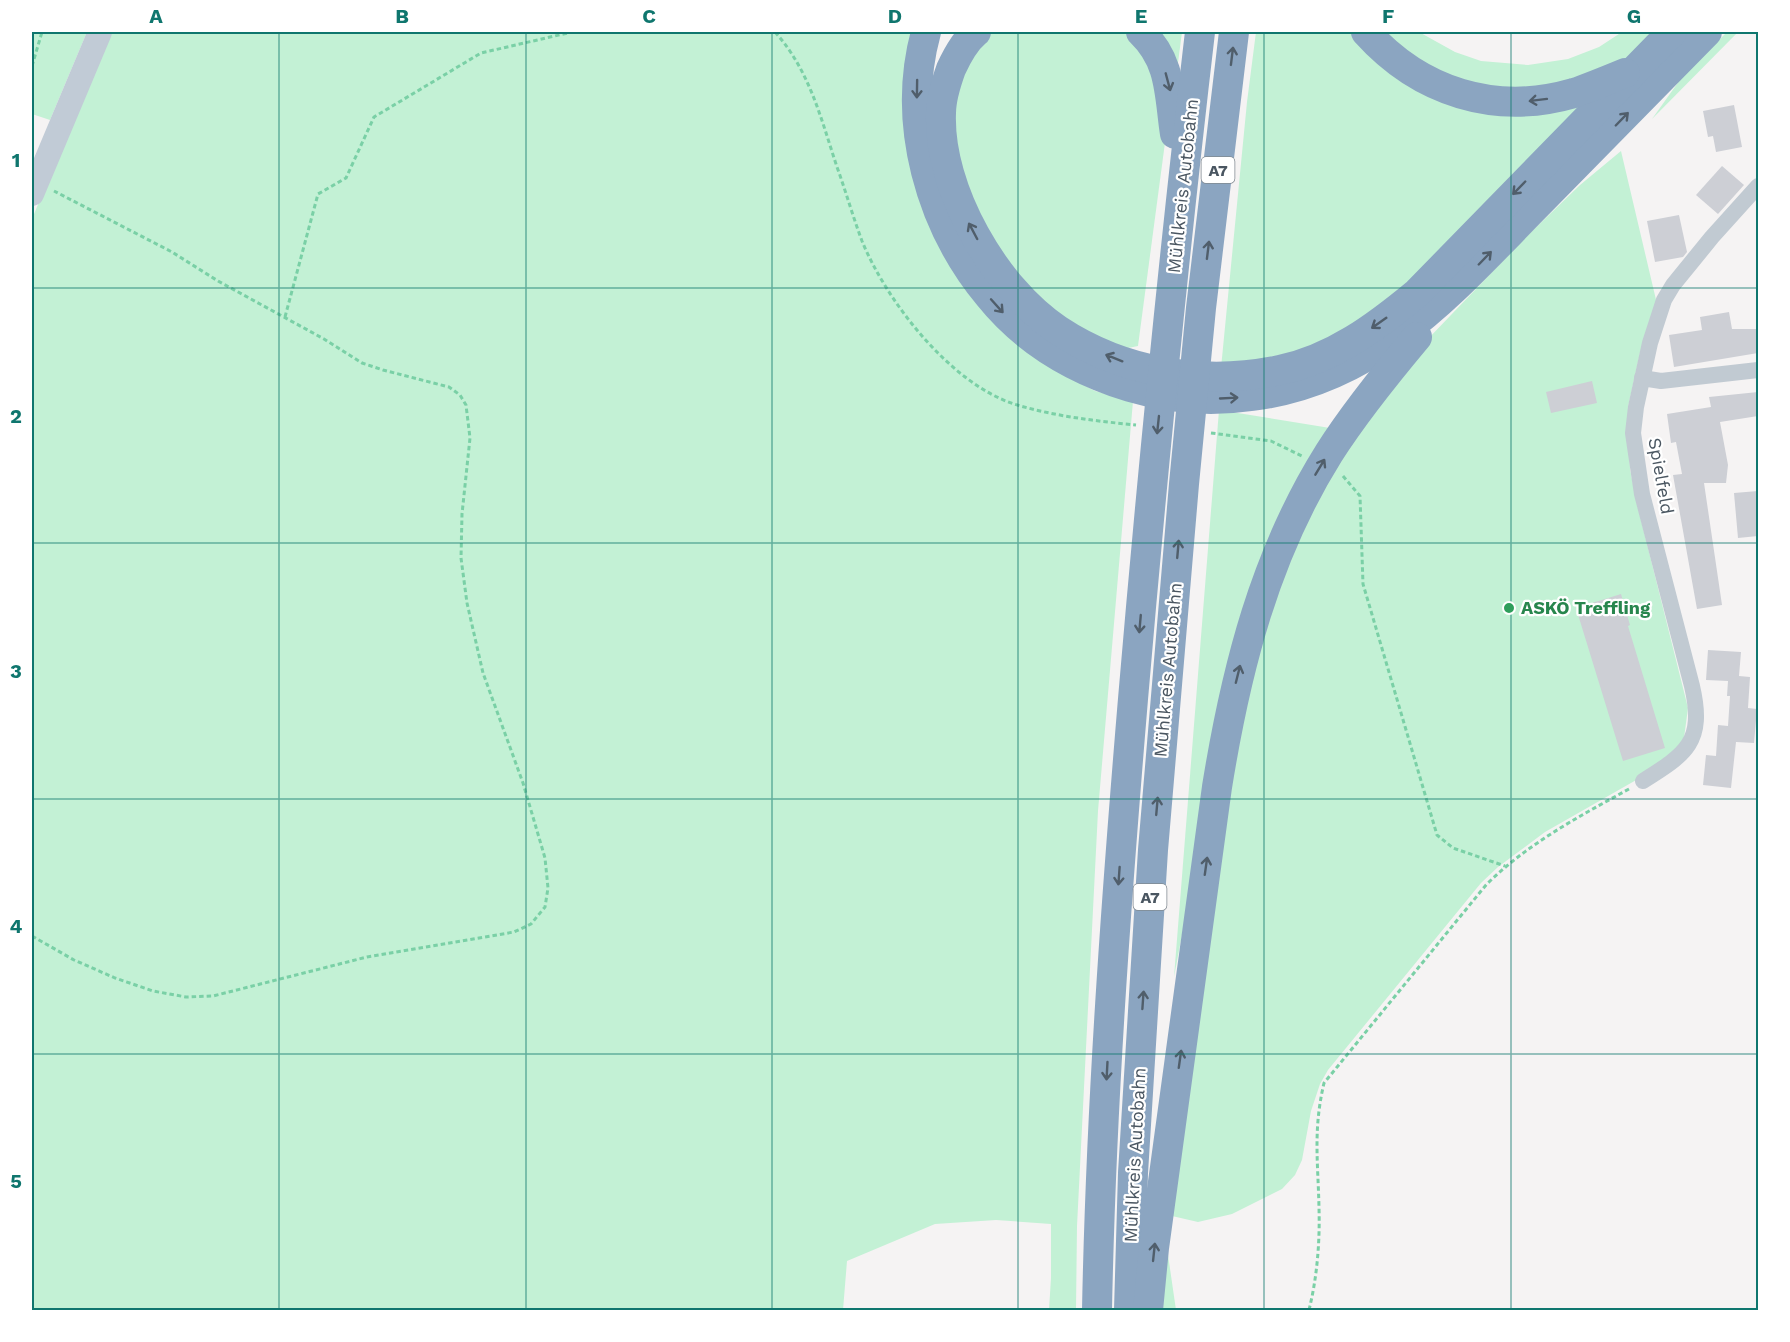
<svg xmlns="http://www.w3.org/2000/svg" width="1790" height="1342" font-family="'Work Sans',sans-serif">
	<style>
		.green { fill: #c3f1d5 }
		.building { fill: #cdcfd5 }
		.lines { fill: none; stroke-linecap: round; stroke-linejoin: round }
		.path { stroke: #7ad0a6; stroke-width: 3; stroke-dasharray: 4.5 3; stroke-linecap: butt }
		.street { stroke: #c1cad2; stroke-width: 16 }
		.secondary { stroke: #c1cbd6; stroke-width: 24 }
		.highway { stroke: #8ba5c1; stroke-width: 30 }
		.oneway { stroke: #505e6b }
		.grid { fill: none; stroke: #0f766e; stroke-width: 1.5; stroke-opacity: 0.55 }
		.leisure-dot { fill: #2e9e5b; stroke: #fff; stroke-width: 2 }
		.labels { text-anchor: middle; stroke-width: 4.5; stroke-linejoin: round; paint-order: stroke }
		.shield { fill: #fff; stroke: #808990; stroke-width: 1.5 }
		.shield-label { font-size: 16px; font-weight: bold; fill: #4a5661 }
		.street-label { font-size: 18px; fill: #4a5661; stroke: #fff }
		.leisure-label { font-size: 18px; font-weight: bold; fill: #27864d; stroke: #fff; text-anchor: start }
		.neatline { fill: none; stroke: #0f766e; stroke-width: 2 }
		.grid-label { font-size: 20px; text-anchor: middle; font-weight: bold; fill: #0f766e }
	</style>
	<rect width="100%" height="100%" fill="#f5f3f3"/>
	<g class="green">
		<path d="M 32,32 L 87,32 L 50,120 L 32,114 Z"/>
		<path d="M 109,32 L 916,32 L 908,82 L 1055,370 L 1095,391 L 1133,401 L 1098,811 L 1077,1226 L 1076,1310 L 1049,1310 L 1051,1278 L 1051,1224 L 996,1220 L 935,1224 L 847,1261 L 843,1310 L 32,1310 L 32,219 Z"/>
		<path d="M 986,32 L 1130,32 L 1151,55 L 1166,135 L 1138,346 L 1113,351 L 1075,333 L 1003,268 L 948,139 L 959,65 Z"/>
		<path d="M 1150,32 L 1182,32 L 1176,78 Z"/>
		<path d="M 1256,32 L 1355,32 L 1442,95 L 1611,85 L 1439,260 L 1331,344 L 1221,368 L 1247,102 Z"/>
		<path d="M 1378,32 L 1419,32 L 1455,52 L 1481,61 L 1528,65 L 1568,59 L 1599,47 L 1622,32 L 1661,32 L 1620,64 L 1535,92 L 1450,81 Z"/>
		<path d="M 1727,32 L 1738,32 L 1652,119 L 1682,77 Z"/>
		<path d="M 1621,151 L 1657,304 L 1640,353 L 1628,407 L 1630,469 L 1636,500 L 1688,708 L 1684,738 L 1678,750 L 1652,771 L 1545,832 L 1498,867 L 1481,883 L 1328,1070 L 1320,1084 L 1311,1111 L 1302,1160 L 1295,1175 L 1282,1189 L 1232,1214 L 1198,1222 L 1172,1216 L 1228,774 L 1257,637 L 1323,483 L 1426,341 L 1523,240 L 1580,185 Z"/>
		<path d="M 1219,410 L 1330,428 L 1238,637 L 1174,977 Z"/>
		<path d="M 1167,1248 L 1176,1310 L 1161,1310 Z"/>
	</g>
	<g class="building">
		<path d="M 1734,105 L 1742,147 L 1716,152 L 1713,136 L 1708,137 L 1703,111 Z"/>
		<path d="M 1722,166 L 1744,185 L 1718,214 L 1696,195 Z"/>
		<path d="M 1679,215 L 1687,252 L 1683,257 L 1655,262 L 1647,221 Z"/>
		<path d="M 1729,312 L 1732,329 L 1758,329 L 1758,353 L 1674,367 L 1669,335 L 1702,330 L 1700,317 Z"/>
		<path d="M 1592,381 L 1597,403 L 1551,413 L 1546,392 Z"/>
		<path d="M 1758,392 L 1758,416 L 1720,422 L 1728,465 L 1726,483 L 1704,483 L 1722,605 L 1697,609 L 1673,475 L 1682,474 L 1676,442 L 1671,443 L 1667,414 L 1711,407 L 1709,397 Z"/>
		<path d="M 1758,491 L 1758,536 L 1738,538 L 1734,493 Z"/>
		<path d="M 1621,594 L 1630,625 L 1628,626 L 1665,748 L 1623,761 L 1576,608 Z"/>
		<path d="M 1708,650 L 1741,652 L 1739,676 L 1750,677 L 1748,708 L 1757,709 L 1754,743 L 1736,742 L 1731,788 L 1703,785 L 1706,755 L 1716,756 L 1718,725 L 1728,726 L 1730,696 L 1727,696 L 1728,681 L 1706,680 Z"/>
	</g>
	<g class="lines">
		<g class="path">
			<path d="M 775,32 C 810,71 821,119 837,167 C 846,192 853,217 862,241 C 887,302 950,383 1014,404 C 1053,416 1095,421 1136,425"/>
			<path d="M 32,66 L 42,32"/>
			<path d="M 285,317 L 318,194 L 346,178 L 374,117 L 481,53 L 572,32"/>
			<path d="M 1211,433 L 1271,441 L 1302,456"/>
			<path d="M 1343,476 L 1360,496 L 1363,584 L 1437,835 L 1453,848 L 1505,866"/>
			<path d="M 32,936 L 74,960 L 115,978 L 153,991 L 186,997 L 213,996 L 367,957 L 514,932 L 531,924 L 545,907 L 548,888 L 545,858 L 523,783 L 483,673 L 467,603 L 461,558 L 462,514 L 470,438 L 466,405 L 460,395 L 449,387 L 383,370 L 362,363 L 324,339 L 218,281 L 172,252 L 54,191"/>
			<path d="M 1309,1310 C 1317,1278 1320,1242 1319,1208 C 1318,1161 1313,1130 1324,1083 L 1486,885 C 1527,844 1578,817 1629,789"/>
		</g>
		<g class="street">
			<path d="M 1642,378 L 1661,381 L 1758,370"/>
			<path d="M 1643,781 C 1686,754 1705,742 1692,686 L 1642,494 L 1633,433 L 1636,407 L 1650,343 L 1664,300 L 1673,285 L 1712,237 L 1758,186"/>
		</g>
		<path class="secondary" d="M 32,194 L 100,32"/>
		<g class="highway">
			<path d="M 926,32 C 901,123 930,225 989,296 C 1026,342 1075,370 1130,387 C 1170,399 1211,402 1252,396 C 1379,380 1454,289 1538,204 C 1595,146 1651,89 1707,32"/>
			<path d="M 976,32 C 965,41 957,56 951,69 C 946,83 941,98 941,113 C 938,190 995,288 1058,330 C 1123,373 1203,386 1280,370 C 1333,359 1376,327 1417,293 L 1672,32"/>
			<path d="M 1141,32 C 1172,62 1169,95 1175,134"/>
			<path d="M 1366,32 C 1420,92 1495,116 1574,93 C 1591,87 1608,80 1625,73"/>
			<path d="M 1097,1310 C 1101,1106 1116,902 1133,699 C 1152,476 1174,254 1200,32"/>
			<path d="M 1129,1310 L 1133,1173 L 1153,850 L 1184,484 L 1201,308 L 1234,32"/>
			<path d="M 1148,1310 L 1154,1248 L 1217,787 C 1236,669 1265,555 1329,453 C 1355,412 1386,374 1417,337"/>
		</g>
	</g>
	<defs><path id="oneway-shaft" d="M-6 0H5M1.5-3L5.5 0L1.5 3" fill="none" stroke-width="1.6" stroke-linecap="round" stroke-linejoin="round" transform="scale(1.5)"/></defs>
	<g class="oneway">
		<use href="#oneway-shaft" transform="translate(1232 56) rotate(-83)"/>
		<use href="#oneway-shaft" transform="translate(1168 82) rotate(75)"/>
		<use href="#oneway-shaft" transform="translate(917 89) rotate(91)"/>
		<use href="#oneway-shaft" transform="translate(1538 100) rotate(173)"/>
		<use href="#oneway-shaft" transform="translate(1622 119) rotate(-46)"/>
		<use href="#oneway-shaft" transform="translate(1519 188) rotate(134)"/>
		<use href="#oneway-shaft" transform="translate(973 231) rotate(-118)"/>
		<use href="#oneway-shaft" transform="translate(1208 250) rotate(-83)"/>
		<use href="#oneway-shaft" transform="translate(1485 258) rotate(-46)"/>
		<use href="#oneway-shaft" transform="translate(997 306) rotate(48)"/>
		<use href="#oneway-shaft" transform="translate(1379 323) rotate(145)"/>
		<use href="#oneway-shaft" transform="translate(1114 358) rotate(-158)"/>
		<use href="#oneway-shaft" transform="translate(1229 398) rotate(-3)"/>
		<use href="#oneway-shaft" transform="translate(1158 425) rotate(96)"/>
		<use href="#oneway-shaft" transform="translate(1320 467) rotate(-59)"/>
		<use href="#oneway-shaft" transform="translate(1178 549) rotate(-85)"/>
		<use href="#oneway-shaft" transform="translate(1140 624) rotate(95)"/>
		<use href="#oneway-shaft" transform="translate(1238 674) rotate(-76)"/>
		<use href="#oneway-shaft" transform="translate(1157 806) rotate(-85)"/>
		<use href="#oneway-shaft" transform="translate(1206 866) rotate(-82)"/>
		<use href="#oneway-shaft" transform="translate(1119 876) rotate(94)"/>
		<use href="#oneway-shaft" transform="translate(1143 1000) rotate(-86)"/>
		<use href="#oneway-shaft" transform="translate(1180 1059) rotate(-82)"/>
		<use href="#oneway-shaft" transform="translate(1107 1071) rotate(93)"/>
		<use href="#oneway-shaft" transform="translate(1154 1252) rotate(-84)"/>
	</g>
	<path class="grid" d="M 279,32 L 279,1310M 526,32 L 526,1310M 772,32 L 772,1310M 1018,32 L 1018,1310M 1264,32 L 1264,1310M 1511,32 L 1511,1310M 32,288 L 1758,288M 32,543 L 1758,543M 32,799 L 1758,799M 32,1054 L 1758,1054"/>
	<circle class="leisure-dot" cx="1509" cy="608" r="6"/>
	<g class="labels">
		<g class="shield">
			<rect x="1201.5" y="157" width="33" height="26" rx="4.5"/>
			<rect x="1133.5" y="884" width="33" height="26" rx="4.5"/>
		</g>
		<g class="shield-label">
			<text x="1218" y="176">A7</text>
			<text x="1150" y="903">A7</text>
		</g>
		<g class="street-label">
			<text transform="translate(1183 186) rotate(-84)" y="6">Mühlkreis Autobahn</text>
			<text transform="translate(1661 476) rotate(80)" y="6">Spielfeld</text>
			<text transform="translate(1168 670) rotate(-85)" y="6">Mühlkreis Autobahn</text>
			<text transform="translate(1135 1155) rotate(-87)" y="6">Mühlkreis Autobahn</text>
		</g>
		<g class="leisure-label">
			<text x="1521" y="614">ASKÖ Treffling</text>
		</g>
	</g>
	<rect width="1790" height="1342" fill="none" stroke="#ffffff" stroke-width="66"/>
	<rect x="33" y="33" width="1724" height="1276" class="neatline"/>
	<g class="grid-label">
		<text x="156" y="23">A</text>
		<text x="402" y="23">B</text>
		<text x="649" y="23">C</text>
		<text x="895" y="23">D</text>
		<text x="1141" y="23">E</text>
		<text x="1388" y="23">F</text>
		<text x="1634" y="23">G</text>
		<text x="16" y="167">1</text>
		<text x="16" y="423">2</text>
		<text x="16" y="678">3</text>
		<text x="16" y="933">4</text>
		<text x="16" y="1188">5</text>
	</g>
</svg>
